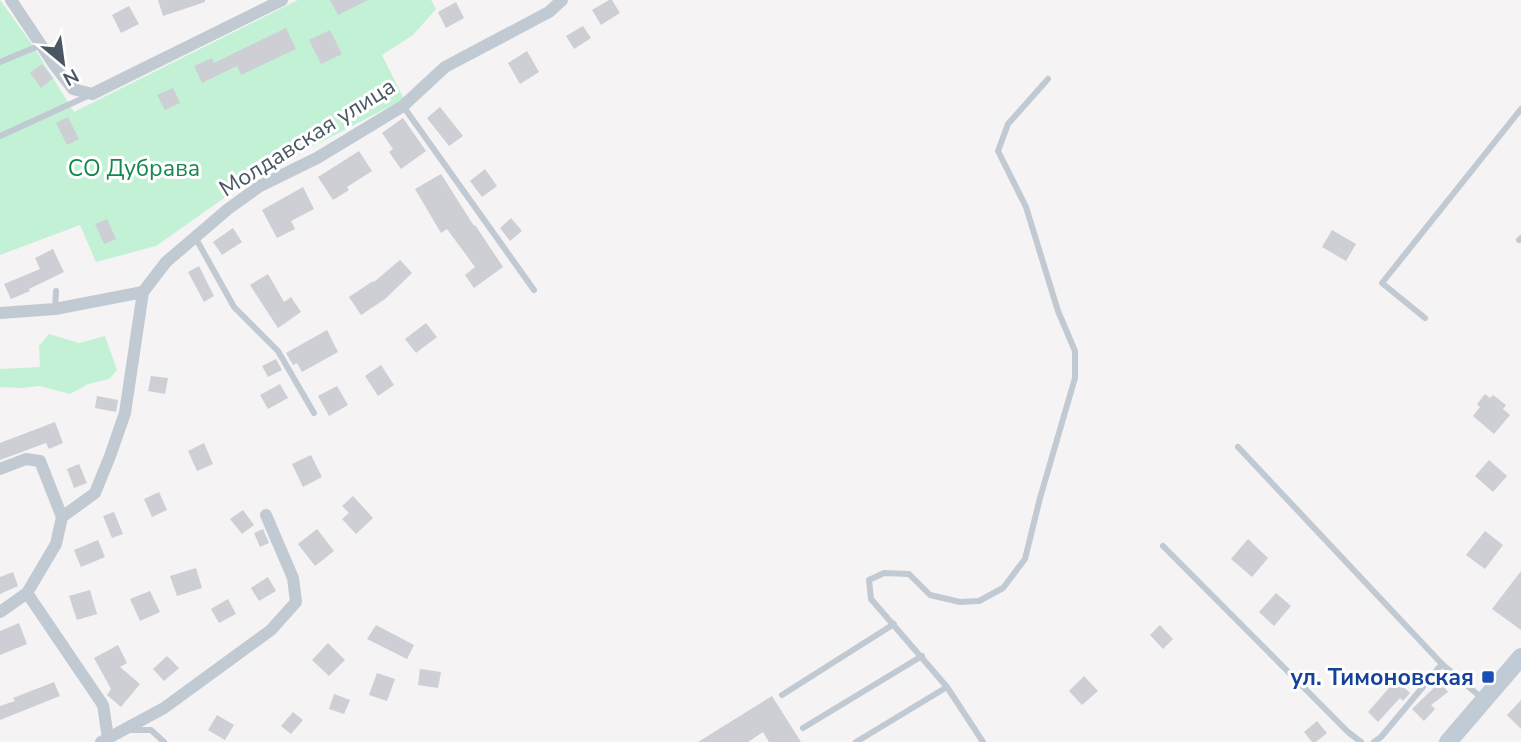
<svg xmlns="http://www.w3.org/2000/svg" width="1521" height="742" font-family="'Nunito Sans',sans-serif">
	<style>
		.green { fill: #c3f1d5 }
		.building { fill: #cdcfd5 }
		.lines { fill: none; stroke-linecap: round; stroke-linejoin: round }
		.service { stroke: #c1cad2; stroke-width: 6 }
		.minor { stroke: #c1cad2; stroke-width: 12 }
		.secondary { stroke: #c1cbd6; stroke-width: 18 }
		.transit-dot { fill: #1a4fb4; stroke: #fff; stroke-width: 2.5 }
		.labels { text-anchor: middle; stroke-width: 6; stroke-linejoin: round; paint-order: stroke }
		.street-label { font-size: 23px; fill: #4a5661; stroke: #fff }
		.park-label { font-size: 23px; fill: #17864f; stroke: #fff }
		.transit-label { font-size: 23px; font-weight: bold; fill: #164399; stroke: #fff; text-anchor: end }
	</style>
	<rect width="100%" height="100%" fill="#f5f3f3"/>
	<g class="green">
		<path d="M 0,0 L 32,44 L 74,112 L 298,0 L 431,0 L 436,9 L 413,35 L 382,55 L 404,99 L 254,177 L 156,246 L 96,262 L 80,225 L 0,255 Z"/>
		<path d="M 49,334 L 79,343 L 105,336 L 117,370 L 109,379 L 88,384 L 70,394 L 39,386 L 21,388 L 0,387 L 0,369 L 40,367 L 39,346 Z"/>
	</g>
	<g class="building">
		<path d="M 158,0 L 205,0 L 205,2 L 163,16 Z"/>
		<path d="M 330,0 L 368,0 L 338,15 Z"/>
		<path d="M 609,0 L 612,0 L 620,13 L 601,25 L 592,10 Z"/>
		<path d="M 456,2 L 464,18 L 446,28 L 438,12 Z"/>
		<path d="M 129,6 L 139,24 L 121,33 L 112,15 Z"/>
		<path d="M 583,26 L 591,38 L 574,49 L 566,36 Z"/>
		<path d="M 286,28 L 296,49 L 241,75 L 237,66 L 202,83 L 194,66 L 212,58 L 214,63 Z"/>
		<path d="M 330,30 L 342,54 L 321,64 L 309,40 Z"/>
		<path d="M 527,51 L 539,72 L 520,84 L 508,63 Z"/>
		<path d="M 42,64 L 53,78 L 41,88 L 30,73 Z"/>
		<path d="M 173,88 L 180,103 L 165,110 L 157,95 Z"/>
		<path d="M 440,107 L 463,136 L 449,146 L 427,118 Z"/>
		<path d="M 68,117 L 79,139 L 67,145 L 56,123 Z"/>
		<path d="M 403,118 L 426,151 L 401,169 L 389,152 L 393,149 L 382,133 Z"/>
		<path d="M 359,151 L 372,171 L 347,187 L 349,190 L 333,200 L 318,177 Z"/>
		<path d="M 485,169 L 497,186 L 482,197 L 470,181 Z"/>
		<path d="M 441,174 L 474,226 L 475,225 L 503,267 L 474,288 L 465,275 L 475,267 L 447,229 L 441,233 L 415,189 Z"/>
		<path d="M 303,187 L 314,209 L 291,221 L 295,229 L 277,238 L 262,210 Z"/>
		<path d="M 511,218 L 522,231 L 510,241 L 500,228 Z"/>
		<path d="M 107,219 L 116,239 L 104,244 L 95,224 Z"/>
		<path d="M 233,228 L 242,242 L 222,255 L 213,242 Z"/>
		<path d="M 1332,230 L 1356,244 L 1346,261 L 1322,247 Z"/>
		<path d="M 53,249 L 64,272 L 29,289 L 30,291 L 11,299 L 4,284 L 40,269 L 35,258 Z"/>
		<path d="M 400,260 L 412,273 L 385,299 L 361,315 L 349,297 L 373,281 L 374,282 Z"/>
		<path d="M 199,266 L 214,296 L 204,302 L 188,272 Z"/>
		<path d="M 268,274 L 284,302 L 291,297 L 301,312 L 278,328 L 250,285 Z"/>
		<path d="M 426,323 L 437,337 L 416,353 L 405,339 Z"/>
		<path d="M 327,330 L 338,352 L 302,372 L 297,363 L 293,365 L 286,353 Z"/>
		<path d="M 276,359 L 282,370 L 268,377 L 262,366 Z"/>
		<path d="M 381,365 L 394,385 L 378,396 L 365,376 Z"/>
		<path d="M 151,376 L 168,378 L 165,394 L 148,391 Z"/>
		<path d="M 280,384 L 288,398 L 268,409 L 260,395 Z"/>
		<path d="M 337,386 L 348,405 L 329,416 L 318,396 Z"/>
		<path d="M 1485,394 L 1490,398 L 1493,395 L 1506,405 L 1503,409 L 1510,415 L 1494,434 L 1473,416 L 1480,407 L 1477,404 Z"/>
		<path d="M 97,396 L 118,400 L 116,412 L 95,408 Z"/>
		<path d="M 55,422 L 63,443 L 49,449 L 46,443 L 0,460 L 0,443 Z"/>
		<path d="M 204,443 L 213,464 L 197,471 L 188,451 Z"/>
		<path d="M 311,455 L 322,477 L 303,487 L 292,464 Z"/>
		<path d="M 1489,460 L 1507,476 L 1493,492 L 1475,476 Z"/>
		<path d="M 79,464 L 87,483 L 74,488 L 67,469 Z"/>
		<path d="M 159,492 L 167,510 L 152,517 L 144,499 Z"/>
		<path d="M 353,496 L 373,518 L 356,534 L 342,519 L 349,513 L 342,506 Z"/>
		<path d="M 243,510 L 254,525 L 242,534 L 230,519 Z"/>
		<path d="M 114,512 L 123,534 L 112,538 L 103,516 Z"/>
		<path d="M 263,529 L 269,543 L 260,547 L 254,533 Z"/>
		<path d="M 317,529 L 334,551 L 315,566 L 298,544 Z"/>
		<path d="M 1485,531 L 1503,545 L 1485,569 L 1466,555 Z"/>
		<path d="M 1248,539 L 1268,558 L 1252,577 L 1231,559 Z"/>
		<path d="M 98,540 L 105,557 L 81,567 L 74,550 Z"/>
		<path d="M 196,568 L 202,588 L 177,596 L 170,576 Z"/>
		<path d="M 1521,571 L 1521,630 L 1492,609 Z"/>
		<path d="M 13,572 L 18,586 L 0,594 L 0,577 Z"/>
		<path d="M 268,577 L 276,591 L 259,601 L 251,588 Z"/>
		<path d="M 90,590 L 97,614 L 77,620 L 69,596 Z"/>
		<path d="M 150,591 L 160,612 L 140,621 L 130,599 Z"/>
		<path d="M 1276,593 L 1291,606 L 1274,626 L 1259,612 Z"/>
		<path d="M 228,599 L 236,614 L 219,623 L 211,609 Z"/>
		<path d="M 19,623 L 27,644 L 0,655 L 0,631 Z"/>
		<path d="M 376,625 L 414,645 L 407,659 L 367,639 Z"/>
		<path d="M 1160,625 L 1173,639 L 1163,649 L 1150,635 Z"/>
		<path d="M 328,643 L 345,660 L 329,676 L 312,660 Z"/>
		<path d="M 118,645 L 127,663 L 120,667 L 140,684 L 121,707 L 107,695 L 111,689 L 94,658 Z"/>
		<path d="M 167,656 L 179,668 L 164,681 L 153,669 Z"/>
		<path d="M 420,669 L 441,672 L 438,688 L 418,685 Z"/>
		<path d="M 377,673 L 395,679 L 387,701 L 369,695 Z"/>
		<path d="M 1084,676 L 1098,691 L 1082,705 L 1069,691 Z"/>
		<path d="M 1396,680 L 1410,693 L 1403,701 L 1400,698 L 1378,722 L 1368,712 Z"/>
		<path d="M 54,682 L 60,696 L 0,720 L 0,706 L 15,701 L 13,698 Z"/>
		<path d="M 1440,682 L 1448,692 L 1431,705 L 1435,709 L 1424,721 L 1412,709 Z"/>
		<path d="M 334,694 L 350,700 L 344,714 L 329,709 Z"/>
		<path d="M 772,696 L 801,742 L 769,742 L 763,732 L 748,742 L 698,742 Z"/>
		<path d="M 1521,700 L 1521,729 L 1507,715 Z"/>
		<path d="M 293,712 L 303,720 L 291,734 L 281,726 Z"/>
		<path d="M 217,715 L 234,725 L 225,740 L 208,730 Z"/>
		<path d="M 1317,721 L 1327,733 L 1316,742 L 1312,742 L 1304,732 Z"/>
	</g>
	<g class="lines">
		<g class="service">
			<path d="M 0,62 L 41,45"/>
			<path d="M 403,106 L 534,290"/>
			<path d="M 0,136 L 90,95"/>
			<path d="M 195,237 L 234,307 L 278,351 L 314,413"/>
			<path d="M 1519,240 L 1521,238"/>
			<path d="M 55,309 L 56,291"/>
			<path d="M 1425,318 L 1382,283 L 1521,109"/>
			<path d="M 1238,447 L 1442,664 L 1483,699"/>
			<path d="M 1163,546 L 1348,732 L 1361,742"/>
			<path d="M 782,695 L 894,624"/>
			<path d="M 803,728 L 922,656"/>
			<path d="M 130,730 L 151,730 L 164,742"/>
			<path d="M 856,742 L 947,687"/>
			<path d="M 983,742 L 947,687 L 871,599 L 869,580 L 884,573 L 909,574 L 930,595 L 960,602 L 979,601 L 1003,588 L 1025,559 L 1040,498 L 1075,378 L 1075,351 L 1058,311 L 1026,207 L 998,151 L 1008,124 L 1048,79"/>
			<path d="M 1374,742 L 1381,737 L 1442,664"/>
		</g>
		<g class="minor">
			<path d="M 11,0 L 53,63 L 73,89 L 92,94 L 282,0"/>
			<path d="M 0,313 L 55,309 L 143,292"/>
			<path d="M 0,469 L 26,459 L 40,461 L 62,517"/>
			<path d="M 27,593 L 103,705 L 108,738"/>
			<path d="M 0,612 L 27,593 L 56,544 L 62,517 L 95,493 L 110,456 L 125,413 L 143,292 L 166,262 L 228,209 L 260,186 L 317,158 L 403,106 L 445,67 L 549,12 L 562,0"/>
			<path d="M 101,742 L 164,708 L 271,630 L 296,602 L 293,578 L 266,515"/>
		</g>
		<path class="secondary" d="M 1448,742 L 1521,657"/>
	</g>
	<rect class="transit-dot" x="1481" y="670" width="14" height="14" rx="3.5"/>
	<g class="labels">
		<g class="street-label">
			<text transform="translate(307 137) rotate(-32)" y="8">Молдавская улица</text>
		</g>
		<g class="park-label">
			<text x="134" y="176">СО Дубрава</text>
		</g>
		<g class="transit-label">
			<text x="1474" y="685">ул. Тимоновская</text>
		</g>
	</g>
	<g transform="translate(63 63) rotate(151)" stroke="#ffffff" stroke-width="5" paint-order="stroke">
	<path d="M0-5L12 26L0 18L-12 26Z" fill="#4a5661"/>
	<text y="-10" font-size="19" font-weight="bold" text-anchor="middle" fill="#4a5661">N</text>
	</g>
</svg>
